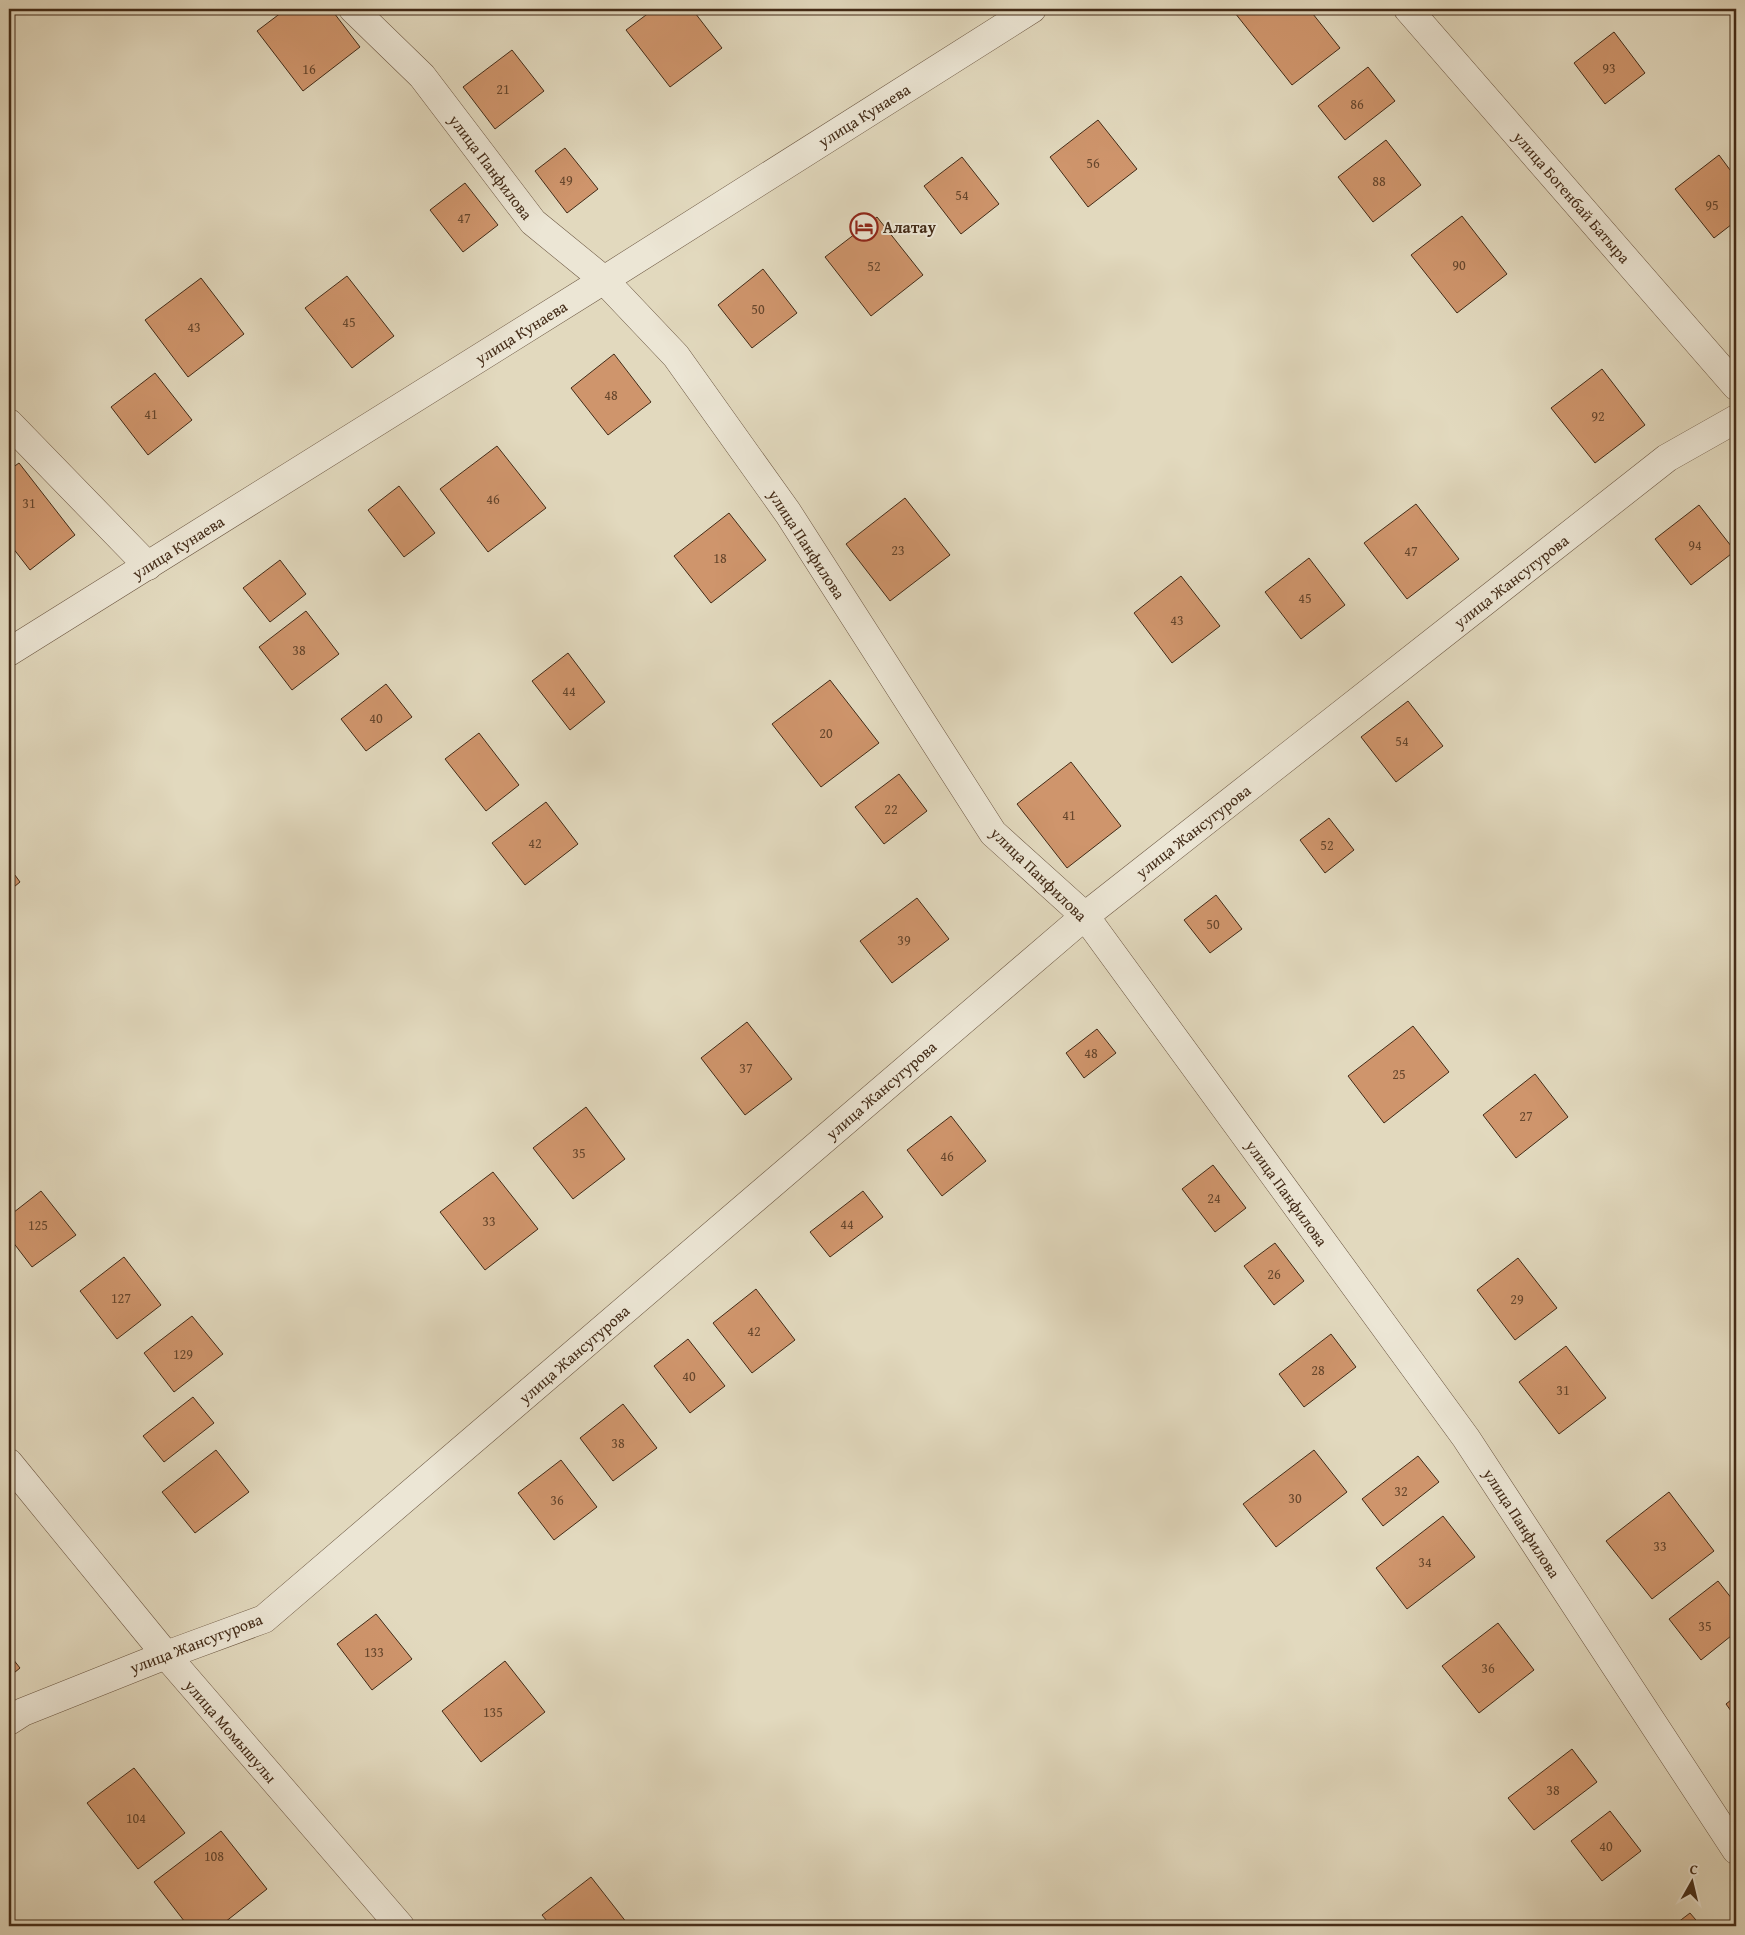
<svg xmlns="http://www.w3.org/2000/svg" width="1745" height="1935" font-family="'Gentium Book Plus',serif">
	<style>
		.building { fill: #cf956c; stroke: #432b17 }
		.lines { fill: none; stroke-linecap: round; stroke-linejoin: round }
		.minor-casing { stroke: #6b5641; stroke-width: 29 }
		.tertiary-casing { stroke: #6b5641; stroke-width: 29 }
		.minor { stroke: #ece6d5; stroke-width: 28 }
		.tertiary { stroke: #ece6d5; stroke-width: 28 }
		.labels { text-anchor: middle; stroke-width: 4; stroke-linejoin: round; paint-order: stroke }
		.number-label { font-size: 14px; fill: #66462c }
		.street-label { font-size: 16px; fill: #432b17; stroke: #ece6d5 }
		.poi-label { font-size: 16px; font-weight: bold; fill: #432b17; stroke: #ece6d5; text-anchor: start }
	</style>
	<rect width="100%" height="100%" fill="#e2d9be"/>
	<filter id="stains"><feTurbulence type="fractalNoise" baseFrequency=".004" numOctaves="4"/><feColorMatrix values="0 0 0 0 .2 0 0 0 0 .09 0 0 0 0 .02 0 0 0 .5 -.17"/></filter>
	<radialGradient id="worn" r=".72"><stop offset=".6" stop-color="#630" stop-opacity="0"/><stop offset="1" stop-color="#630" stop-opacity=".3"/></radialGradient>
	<g class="building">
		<path d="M 286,9 L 331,9 L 360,47 L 303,91 L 257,31 Z"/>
		<path d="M 654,9 L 692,9 L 722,48 L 670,87 L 626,30 Z"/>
		<path d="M 1241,9 L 1309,9 L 1340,48 L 1292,85 L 1235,13 Z"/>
		<path d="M 1614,32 L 1645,73 L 1605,104 L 1574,63 Z"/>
		<path d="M 512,50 L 544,91 L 495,129 L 463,87 Z"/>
		<path d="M 1368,67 L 1395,101 L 1345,140 L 1318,106 Z"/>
		<path d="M 1098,120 L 1137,169 L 1088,207 L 1050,157 Z"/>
		<path d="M 1386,140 L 1421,185 L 1373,222 L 1338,177 Z"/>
		<path d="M 565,148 L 598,189 L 567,213 L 535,171 Z"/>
		<path d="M 1719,155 L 1736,178 L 1736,221 L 1714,238 L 1675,189 Z"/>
		<path d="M 962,157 L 999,204 L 961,234 L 924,186 Z"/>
		<path d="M 465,183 L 498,225 L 463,252 L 430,210 Z"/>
		<path d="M 1462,216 L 1507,274 L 1457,313 L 1411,255 Z"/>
		<path d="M 877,217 L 923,275 L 871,316 L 825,257 Z"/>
		<path d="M 763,269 L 797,313 L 752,348 L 718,305 Z"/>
		<path d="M 347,276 L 394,336 L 352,368 L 305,308 Z"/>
		<path d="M 201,278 L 244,334 L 188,377 L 145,320 Z"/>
		<path d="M 614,354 L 651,402 L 608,435 L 571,388 Z"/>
		<path d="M 1602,369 L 1645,425 L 1595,463 L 1551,408 Z"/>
		<path d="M 155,373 L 192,420 L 148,455 L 111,407 Z"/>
		<path d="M 497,446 L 546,508 L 488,552 L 440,489 Z"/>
		<path d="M 19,463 L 75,535 L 30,570 L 9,543 L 9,470 Z"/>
		<path d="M 399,486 L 435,533 L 404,557 L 368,510 Z"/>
		<path d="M 905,498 L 950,555 L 890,601 L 846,544 Z"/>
		<path d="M 1416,504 L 1459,559 L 1407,599 L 1364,543 Z"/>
		<path d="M 1699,505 L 1735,551 L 1691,585 L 1655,539 Z"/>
		<path d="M 729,513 L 766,560 L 711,603 L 674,556 Z"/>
		<path d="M 1309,558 L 1345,605 L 1301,639 L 1265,592 Z"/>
		<path d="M 280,560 L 306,594 L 270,622 L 243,588 Z"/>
		<path d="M 1181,576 L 1220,626 L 1172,663 L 1134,613 Z"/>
		<path d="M 306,611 L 339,654 L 292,690 L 259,647 Z"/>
		<path d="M 568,653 L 605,702 L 570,730 L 532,681 Z"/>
		<path d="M 830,680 L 879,743 L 821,787 L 772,724 Z"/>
		<path d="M 386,684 L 412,717 L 366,751 L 341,719 Z"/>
		<path d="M 1408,701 L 1443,746 L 1396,782 L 1361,737 Z"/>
		<path d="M 479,733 L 519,785 L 486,811 L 445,759 Z"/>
		<path d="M 1071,762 L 1121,826 L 1067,868 L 1017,804 Z"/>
		<path d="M 899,774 L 927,811 L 884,844 L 855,807 Z"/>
		<path d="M 546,802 L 578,844 L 525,885 L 492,843 Z"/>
		<path d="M 1329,818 L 1354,850 L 1325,873 L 1300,840 Z"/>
		<path d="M 9,867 L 20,882 L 9,891 Z"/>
		<path d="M 1216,895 L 1242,929 L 1210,953 L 1184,920 Z"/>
		<path d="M 917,898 L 949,939 L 892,983 L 860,941 Z"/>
		<path d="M 747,1022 L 792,1079 L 745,1115 L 701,1058 Z"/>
		<path d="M 1413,1026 L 1449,1072 L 1384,1123 L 1348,1076 Z"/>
		<path d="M 1097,1029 L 1116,1053 L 1084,1078 L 1066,1053 Z"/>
		<path d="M 1535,1074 L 1568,1117 L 1516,1158 L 1483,1115 Z"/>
		<path d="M 586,1107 L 625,1159 L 573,1199 L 533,1148 Z"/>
		<path d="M 951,1116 L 986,1161 L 942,1196 L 907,1150 Z"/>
		<path d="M 1213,1165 L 1246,1208 L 1215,1232 L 1182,1189 Z"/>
		<path d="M 493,1172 L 538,1229 L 485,1270 L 440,1212 Z"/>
		<path d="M 41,1191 L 76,1235 L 32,1267 L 9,1237 L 9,1216 Z"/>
		<path d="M 863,1191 L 883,1217 L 830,1257 L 810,1232 Z"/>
		<path d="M 1275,1243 L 1304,1281 L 1274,1305 L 1244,1266 Z"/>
		<path d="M 124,1257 L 161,1305 L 117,1339 L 80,1291 Z"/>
		<path d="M 1518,1258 L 1557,1308 L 1515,1340 L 1477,1290 Z"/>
		<path d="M 756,1289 L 795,1340 L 752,1373 L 713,1323 Z"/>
		<path d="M 192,1316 L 223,1354 L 174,1392 L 144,1353 Z"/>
		<path d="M 1331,1334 L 1356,1367 L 1304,1407 L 1279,1374 Z"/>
		<path d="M 688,1339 L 725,1386 L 690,1413 L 654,1366 Z"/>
		<path d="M 1566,1346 L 1606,1398 L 1559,1434 L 1519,1382 Z"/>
		<path d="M 193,1397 L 214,1423 L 164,1462 L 143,1436 Z"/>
		<path d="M 623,1404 L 657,1448 L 613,1481 L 580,1438 Z"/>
		<path d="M 216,1450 L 249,1492 L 195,1533 L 162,1492 Z"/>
		<path d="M 1314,1450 L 1347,1492 L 1276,1547 L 1243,1504 Z"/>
		<path d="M 1418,1456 L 1439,1482 L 1383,1526 L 1362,1499 Z"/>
		<path d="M 561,1460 L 597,1507 L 554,1540 L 518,1493 Z"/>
		<path d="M 1669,1492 L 1714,1551 L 1652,1599 L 1606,1541 Z"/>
		<path d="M 1443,1516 L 1475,1557 L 1407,1609 L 1376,1568 Z"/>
		<path d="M 1718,1581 L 1736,1604 L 1736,1632 L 1701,1660 L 1669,1619 Z"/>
		<path d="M 376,1614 L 412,1659 L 372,1690 L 337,1644 Z"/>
		<path d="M 1498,1623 L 1534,1670 L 1479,1713 L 1442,1666 Z"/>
		<path d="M 9,1654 L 20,1668 L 9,1677 Z"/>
		<path d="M 505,1661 L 545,1712 L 481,1762 L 442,1711 Z"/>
		<path d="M 1736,1696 L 1736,1718 L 1726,1704 Z"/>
		<path d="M 1572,1749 L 1597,1782 L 1534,1830 L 1508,1798 Z"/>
		<path d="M 134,1768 L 185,1833 L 138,1869 L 87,1803 Z"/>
		<path d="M 1610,1811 L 1641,1851 L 1602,1881 L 1571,1841 Z"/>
		<path d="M 221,1831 L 267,1889 L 220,1926 L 188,1926 L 154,1882 Z"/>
		<path d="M 591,1877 L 627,1923 L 623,1926 L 551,1926 L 542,1915 Z"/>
		<path d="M 1690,1913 L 1701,1926 L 1673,1926 Z"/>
		<path d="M 335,1921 L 339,1926 L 329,1926 Z"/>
		<path d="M 678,1921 L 682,1926 L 671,1926 Z"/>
	</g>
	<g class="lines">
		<g class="minor-casing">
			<g id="minor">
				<path d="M 353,9 L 422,76 L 533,222 L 604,280 L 676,356 L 788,513 L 993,833 L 1085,916 L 1466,1438 L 1736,1850"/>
				<path d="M 1408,9 L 1736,386"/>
				<path d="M 9,423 L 148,566"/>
				<path d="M 9,1463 L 166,1655 L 400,1926"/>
			</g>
		</g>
		<g class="tertiary-casing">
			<g id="tertiary">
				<path d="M 9,652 L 604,280 L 1032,9"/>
				<path d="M 9,1721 L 23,1712 L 166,1655 L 264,1619 L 1085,916 L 1667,458 L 1736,419"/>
			</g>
		</g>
		<use href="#minor" class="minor"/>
		<use href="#tertiary" class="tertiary"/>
	</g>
	<defs>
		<g id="hotel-ring" transform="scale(1.4375)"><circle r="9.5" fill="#ece6d5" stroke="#8f2418" stroke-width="1.5"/><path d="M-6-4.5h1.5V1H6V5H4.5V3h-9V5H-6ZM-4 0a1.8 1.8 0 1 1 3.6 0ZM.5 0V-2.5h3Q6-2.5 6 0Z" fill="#8f2418"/></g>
	</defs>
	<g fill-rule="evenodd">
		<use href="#hotel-ring" x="864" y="227"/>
	</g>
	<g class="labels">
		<g class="number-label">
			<text x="1609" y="73">93</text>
			<text x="309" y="74">16</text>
			<text x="503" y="94">21</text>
			<text x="1357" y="109">86</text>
			<text x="1093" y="168">56</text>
			<text x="566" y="185">49</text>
			<text x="1379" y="186">88</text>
			<text x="962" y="200">54</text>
			<text x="1712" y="210">95</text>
			<text x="464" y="223">47</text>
			<text x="1459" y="270">90</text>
			<text x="874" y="271">52</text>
			<text x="758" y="314">50</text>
			<text x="349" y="327">45</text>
			<text x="194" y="332">43</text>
			<text x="611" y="400">48</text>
			<text x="151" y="419">41</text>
			<text x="1598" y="421">92</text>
			<text x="493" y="504">46</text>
			<text x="29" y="508">31</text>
			<text x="1695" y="550">94</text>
			<text x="898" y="555">23</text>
			<text x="1411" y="556">47</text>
			<text x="720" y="563">18</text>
			<text x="1305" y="603">45</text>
			<text x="1177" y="625">43</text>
			<text x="299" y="655">38</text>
			<text x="569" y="696">44</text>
			<text x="376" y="723">40</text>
			<text x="826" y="738">20</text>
			<text x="1402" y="746">54</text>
			<text x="891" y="814">22</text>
			<text x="1069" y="820">41</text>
			<text x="535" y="848">42</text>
			<text x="1327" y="850">52</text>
			<text x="1213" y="929">50</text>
			<text x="904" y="945">39</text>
			<text x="1091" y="1058">48</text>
			<text x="746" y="1073">37</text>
			<text x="1399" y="1079">25</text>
			<text x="1526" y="1121">27</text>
			<text x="579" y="1158">35</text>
			<text x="947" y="1161">46</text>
			<text x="1214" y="1203">24</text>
			<text x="489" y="1226">33</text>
			<text x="847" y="1229">44</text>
			<text x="38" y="1230">125</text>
			<text x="1274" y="1279">26</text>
			<text x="121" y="1303">127</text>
			<text x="1517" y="1304">29</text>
			<text x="754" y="1336">42</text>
			<text x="183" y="1359">129</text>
			<text x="1318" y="1375">28</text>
			<text x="689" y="1381">40</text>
			<text x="1563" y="1395">31</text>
			<text x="618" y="1448">38</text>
			<text x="1401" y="1496">32</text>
			<text x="1295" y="1503">30</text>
			<text x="557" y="1505">36</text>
			<text x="1660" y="1551">33</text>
			<text x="1425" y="1567">34</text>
			<text x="1705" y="1631">35</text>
			<text x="374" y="1657">133</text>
			<text x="1488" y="1673">36</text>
			<text x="493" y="1717">135</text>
			<text x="1553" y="1795">38</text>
			<text x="136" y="1823">104</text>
			<text x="1606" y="1851">40</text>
			<text x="214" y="1861">108</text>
		</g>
		<g class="street-label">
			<text transform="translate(864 115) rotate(-32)" y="6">улица Кунаева</text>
			<text transform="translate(491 167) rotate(53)" y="6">улица Панфилова</text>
			<text transform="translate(1572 197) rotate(49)" y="6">улица Богенбай Батыра</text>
			<text transform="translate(521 332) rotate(-32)" y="6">улица Кунаева</text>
			<text transform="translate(807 544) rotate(57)" y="6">улица Панфилова</text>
			<text transform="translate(178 547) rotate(-32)" y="6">улица Кунаева</text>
			<text transform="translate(1511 581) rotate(-38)" y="6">улица Жансугурова</text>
			<text transform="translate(1193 831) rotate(-38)" y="6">улица Жансугурова</text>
			<text transform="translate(1039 874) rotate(44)" y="6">улица Панфилова</text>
			<text transform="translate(881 1090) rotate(-41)" y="6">улица Жансугурова</text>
			<text transform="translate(1287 1193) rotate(54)" y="6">улица Панфилова</text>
			<text transform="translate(574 1354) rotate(-41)" y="6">улица Жансугурова</text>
			<text transform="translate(1522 1523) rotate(57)" y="6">улица Панфилова</text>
			<text transform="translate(196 1643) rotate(-21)" y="6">улица Жансугурова</text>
			<text transform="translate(231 1731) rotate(49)" y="6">улица Момышулы</text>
		</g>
		<g class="poi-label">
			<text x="883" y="233">Алатау</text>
		</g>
	</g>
	<rect width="1745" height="1935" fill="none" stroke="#e2d9be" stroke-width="30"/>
	<rect x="10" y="10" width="1725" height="1915" fill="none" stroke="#432b17" stroke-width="2.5"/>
	<rect x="15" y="15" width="1715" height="1905" fill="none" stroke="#432b17"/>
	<g transform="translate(1692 1882) rotate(8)" stroke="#ece6d5" stroke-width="4" paint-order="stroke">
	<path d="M0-4L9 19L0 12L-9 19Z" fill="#432b17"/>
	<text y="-8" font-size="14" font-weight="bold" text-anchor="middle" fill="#432b17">С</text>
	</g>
	<rect width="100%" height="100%" filter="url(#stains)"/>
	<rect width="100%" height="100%" fill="url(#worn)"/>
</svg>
